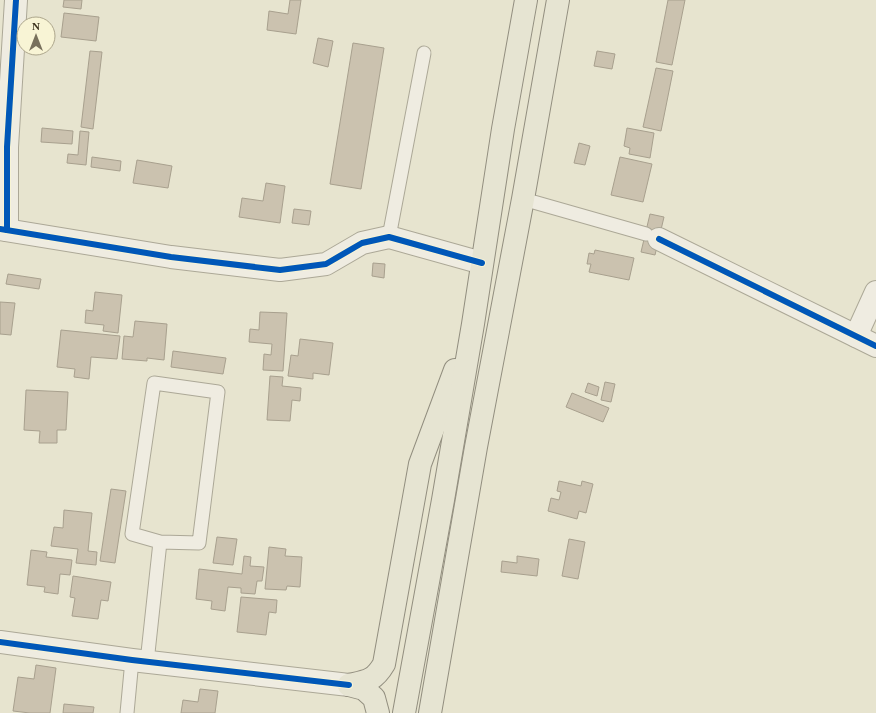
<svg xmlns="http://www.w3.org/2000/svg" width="876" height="713" font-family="'Times New Roman',serif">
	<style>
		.building { fill: #cbc2af; stroke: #a8a08e }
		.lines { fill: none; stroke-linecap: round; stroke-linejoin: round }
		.lane-casing { stroke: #aca897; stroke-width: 15 }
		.street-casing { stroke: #aca897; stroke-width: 24 }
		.primary-casing { stroke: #928e7f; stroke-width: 24 }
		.lane { stroke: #efece1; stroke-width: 13 }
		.street { stroke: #efece1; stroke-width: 22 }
		.primary { stroke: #e6e4d2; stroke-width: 22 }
		.cycleway-casing { stroke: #f8f4d5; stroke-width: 8 }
		.cycleway { stroke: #0057b8; stroke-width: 6 }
	</style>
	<rect width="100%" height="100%" fill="#e7e4cf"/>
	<g class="building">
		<path d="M 64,0 L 82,0 L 81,9 L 63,7 Z"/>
		<path d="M 290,0 L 301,0 L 296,34 L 267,30 L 269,11 L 288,14 Z"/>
		<path d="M 668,0 L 685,0 L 672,65 L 656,62 Z"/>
		<path d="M 64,13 L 99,17 L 96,41 L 61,37 Z"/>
		<path d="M 318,38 L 333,41 L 328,67 L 313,63 Z"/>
		<path d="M 353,43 L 384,48 L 361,189 L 330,184 Z"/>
		<path d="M 90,51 L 102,52 L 93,129 L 81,127 Z"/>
		<path d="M 597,51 L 615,54 L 612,69 L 594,66 Z"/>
		<path d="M 656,68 L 673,71 L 661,131 L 643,127 Z"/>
		<path d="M 42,128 L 73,131 L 72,144 L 41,142 Z"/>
		<path d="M 627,128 L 654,133 L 650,158 L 629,154 L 630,148 L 624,146 Z"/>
		<path d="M 80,131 L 89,132 L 86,165 L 67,163 L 68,154 L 78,155 Z"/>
		<path d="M 579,143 L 590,146 L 585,165 L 574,163 Z"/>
		<path d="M 92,157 L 121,161 L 120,171 L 91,167 Z"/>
		<path d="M 620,157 L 652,164 L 643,202 L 611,195 Z"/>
		<path d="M 137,160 L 172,166 L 168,188 L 133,183 Z"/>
		<path d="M 266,183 L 285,186 L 280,223 L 239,217 L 242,198 L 263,201 Z"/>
		<path d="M 294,209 L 311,211 L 309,225 L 292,223 Z"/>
		<path d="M 650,214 L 664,217 L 655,255 L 641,252 Z"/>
		<path d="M 595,250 L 634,258 L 629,280 L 589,272 L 591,264 L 587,264 L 589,253 L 594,254 Z"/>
		<path d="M 373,263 L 385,264 L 384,278 L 372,276 Z"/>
		<path d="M 8,274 L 41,279 L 39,289 L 6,284 Z"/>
		<path d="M 95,292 L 122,295 L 118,333 L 103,331 L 104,325 L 85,323 L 86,310 L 93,311 Z"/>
		<path d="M 0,302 L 15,303 L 11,335 L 0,334 Z"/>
		<path d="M 260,312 L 287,313 L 283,371 L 263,370 L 264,354 L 271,355 L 272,344 L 249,342 L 250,329 L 259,330 Z"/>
		<path d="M 135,321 L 167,324 L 164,360 L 147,358 L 147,361 L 122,359 L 124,336 L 133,337 Z"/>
		<path d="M 61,330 L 120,336 L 117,359 L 91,357 L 89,379 L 74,377 L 75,369 L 57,367 Z"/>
		<path d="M 300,339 L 333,343 L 329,375 L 313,373 L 313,379 L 288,376 L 291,355 L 298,356 Z"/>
		<path d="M 173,351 L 226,358 L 223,374 L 171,367 Z"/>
		<path d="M 270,376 L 283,377 L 282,386 L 301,388 L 300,401 L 292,400 L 290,421 L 267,420 Z"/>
		<path d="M 605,382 L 615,384 L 611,402 L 601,400 Z"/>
		<path d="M 588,383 L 599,387 L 597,396 L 585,392 Z"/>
		<path d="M 26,390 L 68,392 L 66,430 L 57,430 L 57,443 L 39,443 L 40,431 L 24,430 Z"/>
		<path d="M 572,393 L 609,408 L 603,422 L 566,407 Z"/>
		<path d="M 559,481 L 581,486 L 582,481 L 593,484 L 586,513 L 579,511 L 577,519 L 548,511 L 551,498 L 559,500 L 561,492 L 557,491 Z"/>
		<path d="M 111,489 L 126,491 L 115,563 L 100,561 Z"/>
		<path d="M 64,510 L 92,513 L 88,551 L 97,552 L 96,565 L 76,563 L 78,549 L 51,546 L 54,527 L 63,528 Z"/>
		<path d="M 217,537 L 237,539 L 233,565 L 213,563 Z"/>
		<path d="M 569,539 L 585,542 L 578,579 L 562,576 Z"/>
		<path d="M 269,547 L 286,549 L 285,556 L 302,557 L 300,587 L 287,586 L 286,590 L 265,589 Z"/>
		<path d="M 31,550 L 47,552 L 46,557 L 72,560 L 70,575 L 60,574 L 58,594 L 44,592 L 45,587 L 27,585 Z"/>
		<path d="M 244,556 L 251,557 L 250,566 L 264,567 L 262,581 L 257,581 L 255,594 L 241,593 L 241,588 L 228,587 L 225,611 L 211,609 L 212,601 L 196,599 L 199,569 L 242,574 Z"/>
		<path d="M 517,556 L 539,559 L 537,576 L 501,572 L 502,561 L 517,563 Z"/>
		<path d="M 73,576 L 111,582 L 108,601 L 101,600 L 98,619 L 72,616 L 75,598 L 70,597 Z"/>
		<path d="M 241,597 L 277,600 L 276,613 L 269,612 L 266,635 L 237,632 Z"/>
		<path d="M 36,665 L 56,668 L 50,713 L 30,713 L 13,711 L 18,677 L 34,679 Z"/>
		<path d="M 200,689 L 218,691 L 215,713 L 181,713 L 183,700 L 198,702 Z"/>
		<path d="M 64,704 L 94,707 L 93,713 L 63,713 Z"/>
	</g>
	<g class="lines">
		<g class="lane-casing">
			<g id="lane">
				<path d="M 523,199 L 646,234"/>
				<path d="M 389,237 L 424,53"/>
				<path d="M 147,662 L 160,542 L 132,534 L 154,383 L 218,392 L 199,543 L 160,542"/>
				<path d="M 127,713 L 132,660"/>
			</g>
		</g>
		<g class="street-casing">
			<g id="street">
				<path d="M 0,229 L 171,257 L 280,270 L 326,264 L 362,243 L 389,237 L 482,263"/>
				<path d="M 7,230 L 7,147 L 16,0"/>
				<path d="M 659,239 L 876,346"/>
				<path d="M 856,336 L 876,292"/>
				<path d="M 0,642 L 132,660 L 349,685"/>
			</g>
		</g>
		<g class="primary-casing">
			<g id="primary">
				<path d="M 349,685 C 367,681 374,681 384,664 L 420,464 L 455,370"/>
				<path d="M 349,685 L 364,689 L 374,698 L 378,713"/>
				<path d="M 404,713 L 443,500 L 473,324 L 503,129 L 526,0"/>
				<path d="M 430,713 L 476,447 L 523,199 L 558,0"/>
			</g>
		</g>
		<use href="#lane" class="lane"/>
		<use href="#street" class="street"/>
		<use href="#primary" class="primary"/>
		<g class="cycleway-casing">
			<g id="cycleway">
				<path d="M 0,229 L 171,257 L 280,270 L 326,264 L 362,243 L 389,237 L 482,263"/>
				<path d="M 7,230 L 7,147 L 16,0"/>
				<path d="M 659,239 L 876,346"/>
				<path d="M 0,642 L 132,660 L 349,685"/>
			</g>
		</g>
		<use href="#cycleway" class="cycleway"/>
	</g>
	<g transform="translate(36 36)"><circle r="19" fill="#f8f4d5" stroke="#ada68c"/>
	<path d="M0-3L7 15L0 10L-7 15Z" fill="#78705c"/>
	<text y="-6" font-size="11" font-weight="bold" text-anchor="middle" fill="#3c321e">N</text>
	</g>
</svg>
